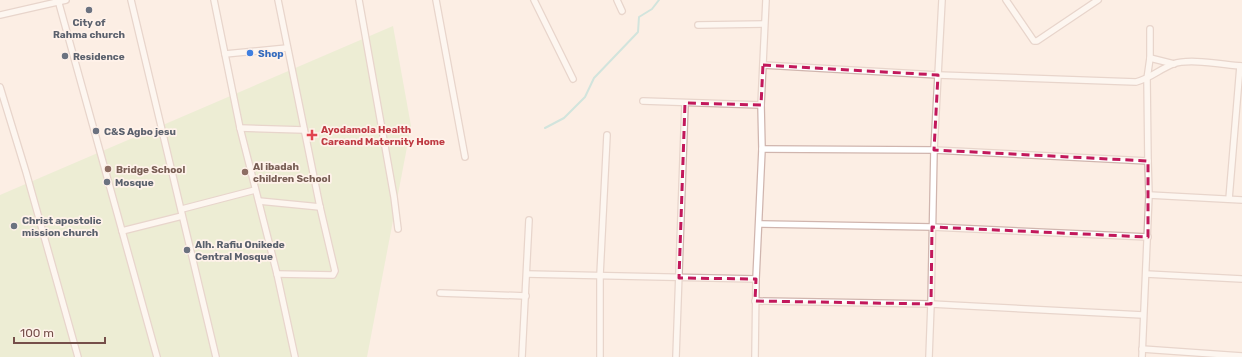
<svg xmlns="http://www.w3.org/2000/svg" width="1242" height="357" font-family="Rubik,sans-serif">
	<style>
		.grass { fill: #dbeac2 }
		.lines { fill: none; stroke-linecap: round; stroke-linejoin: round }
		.stream { stroke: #9fd8d4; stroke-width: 2 }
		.minor-casing { stroke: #d0b5ae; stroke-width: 8 }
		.minor { stroke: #fff; stroke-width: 5.5 }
		.marked { fill: none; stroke: #c2185b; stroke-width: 3; stroke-dasharray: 8 5; stroke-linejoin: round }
		.worship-dot { fill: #6b7280; stroke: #fff2ea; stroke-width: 1.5 }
		.shop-dot { fill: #3f7fe0; stroke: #fff2ea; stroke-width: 1.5 }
		.health-dot { fill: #e0444e; stroke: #fff2ea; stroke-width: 1.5 }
		.education-dot { fill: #8d6e63; stroke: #fff2ea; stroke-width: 1.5 }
		.labels { text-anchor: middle; stroke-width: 3.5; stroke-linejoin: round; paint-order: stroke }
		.worship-label { font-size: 10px; font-weight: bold; fill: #5b616d; stroke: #fff2ea; text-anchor: start }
		.shop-label { font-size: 10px; font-weight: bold; fill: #366cbe; stroke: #fff2ea; text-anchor: start }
		.health-label { font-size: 10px; font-weight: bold; fill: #be3a42; stroke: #fff2ea; text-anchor: start }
		.education-label { font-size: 10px; font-weight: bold; fill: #785e54; stroke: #fff2ea; text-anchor: start }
	</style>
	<rect width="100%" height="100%" fill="#fceee4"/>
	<path class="grass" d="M 393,26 L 411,126 L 367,357 L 0,357 L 0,195 Z"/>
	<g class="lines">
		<path class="stream" d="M 545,128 L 564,118 L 585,97 L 594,78 L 638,32 L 639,17 L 652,9 L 659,0"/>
		<g class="minor-casing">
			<g id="minor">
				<path d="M 58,0 L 157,357"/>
				<path d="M 131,0 L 216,357"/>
				<path d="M 214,0 L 240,128 L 277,274 L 295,357"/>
				<path d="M 359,0 L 394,197 L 398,229"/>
				<path d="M 436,0 L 465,157"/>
				<path d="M 534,0 L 573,79"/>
				<path d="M 617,0 L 622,11"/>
				<path d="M 1006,0 L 1034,41 L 1037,41 L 1098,0"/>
				<path d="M 0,15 L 66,0"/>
				<path d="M 698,25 L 764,24"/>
				<path d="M 225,54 L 287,48"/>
				<path d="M 1150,58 L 1174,64"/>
				<path d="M 763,65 L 938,75 L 1136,82 C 1151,78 1160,69 1173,64 C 1190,58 1224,65 1242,66"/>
				<path d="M 0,87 L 26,172 L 78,357"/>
				<path d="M 643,101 L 761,105"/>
				<path d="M 240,128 L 304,130"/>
				<path d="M 762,149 L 934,150 L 1148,161"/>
				<path d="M 1149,195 L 1242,200"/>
				<path d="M 1229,199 L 1240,66"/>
				<path d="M 259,201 L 320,207"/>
				<path d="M 182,209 L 255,190"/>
				<path d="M 759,224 L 932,227 L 1148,237"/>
				<path d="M 122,231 L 182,216"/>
				<path d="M 277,274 L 333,275 L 335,271 L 320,207 L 278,0"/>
				<path d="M 527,274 L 756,279"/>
				<path d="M 1146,274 L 1242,279"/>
				<path d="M 440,293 L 526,296"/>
				<path d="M 755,301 L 931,304 L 1143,315"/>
				<path d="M 1142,349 L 1242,356"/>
				<path d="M 522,357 L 529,220"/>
				<path d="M 600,357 L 600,275 L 607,135"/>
				<path d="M 676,357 L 685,103"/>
				<path d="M 755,357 L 756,279 L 762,149 L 761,105 L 766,0"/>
				<path d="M 929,357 L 931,304 L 934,150 L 942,0"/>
				<path d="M 1142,357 L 1149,195 L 1148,161 L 1147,79 L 1150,58 L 1150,29"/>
			</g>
		</g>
		<use href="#minor" class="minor"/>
	</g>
	<path d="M0 0H1242V357H0ZM 763,65 L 938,75 L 934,150 L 1148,161 L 1148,237 L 932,227 L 931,304 L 755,301 L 756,279 L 679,278 L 685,103 L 761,105 Z" fill="#fceee4" fill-opacity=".55" fill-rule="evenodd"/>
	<path class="marked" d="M 763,65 L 938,75 L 934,150 L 1148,161 L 1148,237 L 932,227 L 931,304 L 755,301 L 756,279 L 679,278 L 685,103 L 761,105 Z"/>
	<g class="worship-dot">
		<circle cx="89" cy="10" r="4"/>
		<circle cx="65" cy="56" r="4"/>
		<circle cx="96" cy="131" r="4"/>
		<circle cx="107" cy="182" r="4"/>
		<circle cx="14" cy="226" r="4"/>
		<circle cx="187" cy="250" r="4"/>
	</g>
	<circle class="shop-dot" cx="250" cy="53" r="4"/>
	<path class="health-dot" d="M310 129h4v4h4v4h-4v4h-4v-4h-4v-4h4z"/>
	<g class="education-dot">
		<circle cx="108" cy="169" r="4"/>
		<circle cx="245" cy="172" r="4"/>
	</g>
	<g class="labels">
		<g class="worship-label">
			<text x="89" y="26" text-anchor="middle">City of<tspan x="89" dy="12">Rahma church</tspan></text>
			<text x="73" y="60">Residence</text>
			<text x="104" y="135">C&amp;S Agbo jesu</text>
			<text x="115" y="186">Mosque</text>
			<text x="22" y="224">Christ apostolic<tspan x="22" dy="12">mission church</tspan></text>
			<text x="195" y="248">Alh. Rafiu Onikede<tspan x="195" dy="12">Central Mosque</tspan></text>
		</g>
		<g class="shop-label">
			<text x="258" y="57">Shop</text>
		</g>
		<g class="health-label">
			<text x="321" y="133">Ayodamola Health<tspan x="321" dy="12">Careand Maternity Home</tspan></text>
		</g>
		<g class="education-label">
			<text x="253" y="170">Al ibadah<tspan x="253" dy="12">children School</tspan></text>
			<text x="116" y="173">Bridge School</text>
		</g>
	</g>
	<path d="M14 337v6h91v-6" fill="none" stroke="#754f4a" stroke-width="2"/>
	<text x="20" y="337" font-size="12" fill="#754f4a" stroke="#fff2ea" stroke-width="3" paint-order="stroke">100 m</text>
</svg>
